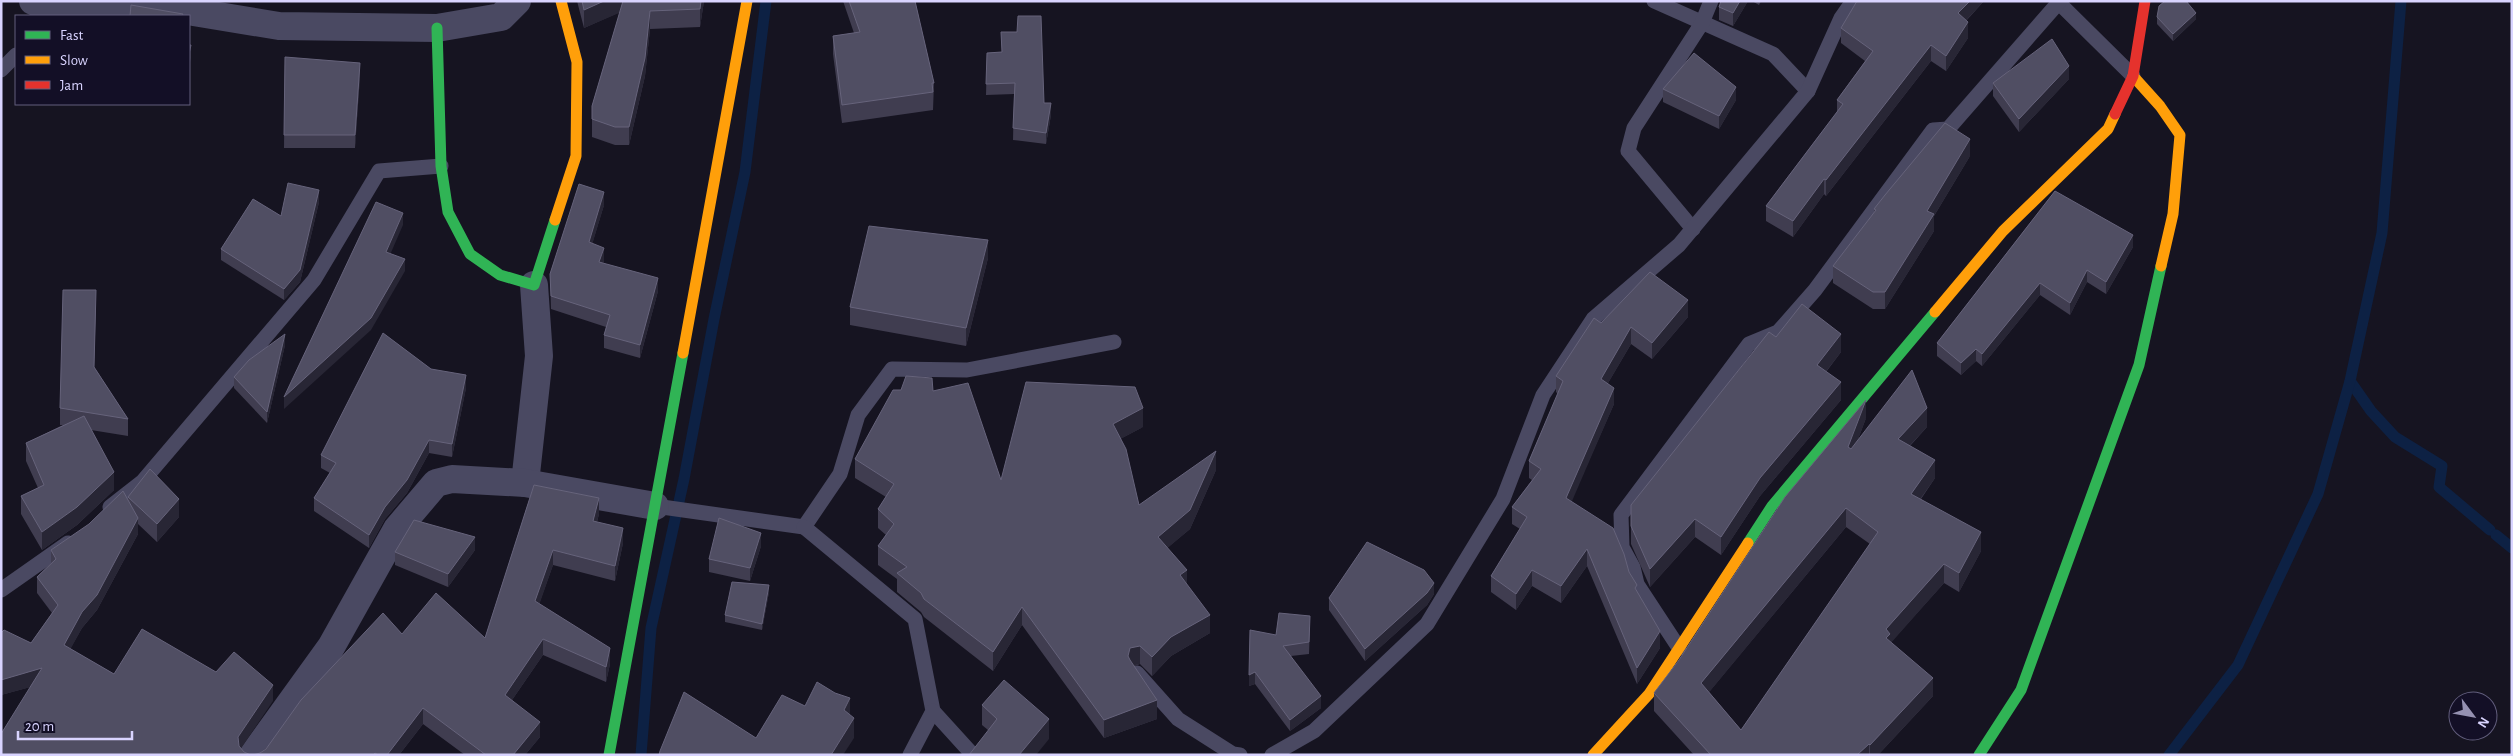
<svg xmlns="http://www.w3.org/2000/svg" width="2513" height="756" font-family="'Alegreya Sans',sans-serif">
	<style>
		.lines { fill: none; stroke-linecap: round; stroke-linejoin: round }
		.stream { stroke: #0d2144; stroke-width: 11 }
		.lane { stroke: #4a4962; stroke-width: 15 }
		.street { stroke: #4a4962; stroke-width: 28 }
		.fast { stroke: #30b455; stroke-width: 11 }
		.slow { stroke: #ff9f0a; stroke-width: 11 }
		.jam { stroke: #e5322d; stroke-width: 11 }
		.wall { fill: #403d50; fill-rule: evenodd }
		.shaded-wall { fill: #282635 }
		.building { fill: #504e63; stroke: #66637b; fill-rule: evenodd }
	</style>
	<rect width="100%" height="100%" fill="#161421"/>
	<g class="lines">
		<g class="stream">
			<path d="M 2350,381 L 2371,411 L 2395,437 L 2442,466 L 2439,487 L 2490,530"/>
			<path d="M 2496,535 L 2512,548"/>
			<path d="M 641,755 L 651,628 L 684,479 L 714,319 L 745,172 L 766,1"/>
			<path d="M 2169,755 L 2238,665 L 2318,494 L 2350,381 L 2382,233 L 2401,1"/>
		</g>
		<g class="lane">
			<path d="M 1654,1 L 1773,54 L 1808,91"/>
			<path d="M 2057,1 L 2133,76"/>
			<path d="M 1,70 L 16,55"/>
			<path d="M 1693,229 L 1628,151 L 1634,128 L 1702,23 L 1711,1"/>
			<path d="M 655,506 L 804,527 L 840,474 L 858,415 L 892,369 L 967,370 L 1114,342"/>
			<path d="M 110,507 L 142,482 L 314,280 L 379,171 L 441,166"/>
			<path d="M 804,527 L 915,619 L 933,711 L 910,755"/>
			<path d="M 1,590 L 68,543"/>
			<path d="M 1679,648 L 1637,584 L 1633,567 L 1622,547 L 1621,515 L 1749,344 L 1778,332 L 1815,290 L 1933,130 L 1948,129 L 2059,2"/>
			<path d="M 1137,673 L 1178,719 L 1233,754 L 1240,755"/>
			<path d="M 933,711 L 973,755"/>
			<path d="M 1272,755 L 1314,731 L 1427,624 L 1503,499 L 1543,395 L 1593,319 L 1679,245 L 1808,91 L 1841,18 L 1853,1"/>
		</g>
		<g class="street">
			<path d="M 33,1 L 58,13 L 133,2 L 279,26 L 437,28 L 501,17 L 517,1"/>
			<path d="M 525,483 L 539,356 L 534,285"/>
			<path d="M 253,755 L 331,647 L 397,529 L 436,483 L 452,479 L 525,483 L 655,506"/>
		</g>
		<g class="fast">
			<path d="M 437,28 L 441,166 L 448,212 L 470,254 L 500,275 L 534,285 L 555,220"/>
			<path d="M 1748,543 L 1772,506 L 1935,312"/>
			<path d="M 609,755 L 683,353"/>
			<path d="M 1979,755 L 2021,690 L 2139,365 L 2161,266"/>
		</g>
		<g class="slow">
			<path d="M 2133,76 L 2160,106 L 2180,135 L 2173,214 L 2161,266"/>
			<path d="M 555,220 L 576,156 L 577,62 L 561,1"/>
			<path d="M 1935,312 L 2003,231 L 2108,129 L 2115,114"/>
			<path d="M 683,353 L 747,1"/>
			<path d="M 1593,755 L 1649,694 L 1748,543"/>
		</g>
		<path class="jam" d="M 2115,114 L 2133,76 L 2145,1"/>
	</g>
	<g class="wall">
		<path d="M 577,1 L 704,1 L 700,27 L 650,29 L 645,76 L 629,145 L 615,145 L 592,137 L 592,106 L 620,12 L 584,28 Z"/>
		<path d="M 843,1 L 915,1 L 934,83 L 933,110 L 842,123 L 833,54 L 833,36 L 854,33 Z"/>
		<path d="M 1748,1 L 1733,26 L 1719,20 L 1719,7 Z"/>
		<path d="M 1752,1 L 1761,1 L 1759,5 Z"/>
		<path d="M 1984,1 L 1966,21 L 1968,38 L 1946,71 L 1931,61 L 1826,196 L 1824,194 L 1793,237 L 1766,221 L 1766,206 L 1837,112 L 1837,100 L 1865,61 L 1841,43 L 1841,28 Z"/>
		<path d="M 2157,17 L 2196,19 L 2173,41 L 2157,24 Z"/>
		<path d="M 1001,32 L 1051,115 L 1046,144 L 1013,140 L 1014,94 L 986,95 L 987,53 L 1002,52 Z"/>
		<path d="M 285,57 L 360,76 L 355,148 L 284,148 Z"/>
		<path d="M 2069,79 L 2019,132 L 1993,96 L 1993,83 Z"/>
		<path d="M 1663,89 L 1736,100 L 1719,129 L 1663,102 Z"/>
		<path d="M 1970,156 L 1934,216 L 1934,231 L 1885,309 L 1873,309 L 1833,283 L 1833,266 L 1874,213 L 1874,209 Z"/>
		<path d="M 2055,191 L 2133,247 L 2106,294 L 2087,282 L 2070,315 L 2040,295 L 1982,366 L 1976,361 L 1961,375 L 1937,356 L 1937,343 Z"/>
		<path d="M 319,202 L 300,282 L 284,300 L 221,260 L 221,249 L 281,216 Z"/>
		<path d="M 604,205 L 592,244 L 604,261 L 603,263 L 658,291 L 640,358 L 604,348 L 604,335 L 606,327 L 551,309 L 550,274 Z"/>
		<path d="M 988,258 L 966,346 L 850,325 L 850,307 Z"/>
		<path d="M 96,307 L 94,367 L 128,419 L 128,436 L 91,430 L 114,490 L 77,525 L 42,550 L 21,514 L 21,496 L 38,488 L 26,461 L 26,443 L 63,425 L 60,425 L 60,408 Z"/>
		<path d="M 1688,317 L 1652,359 L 1631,344 L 1608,383 L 1614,404 L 1571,501 L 1629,572 L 1660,648 L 1637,684 L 1587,566 L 1561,603 L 1532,586 L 1516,610 L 1491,592 L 1491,576 L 1520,529 L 1512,524 L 1512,507 L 1532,480 L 1529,478 L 1529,461 L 1558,394 L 1556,392 L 1556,376 L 1601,323 Z"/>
		<path d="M 1776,337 L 1841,352 L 1826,372 L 1841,400 L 1760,496 L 1721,555 L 1695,537 L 1650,587 L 1631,544 L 1631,505 Z"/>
		<path d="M 285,345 L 267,423 L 234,388 L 234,377 Z"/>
		<path d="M 431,369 L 466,388 L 452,457 L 429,453 L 407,493 L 385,519 L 369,548 L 314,511 L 314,498 L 330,473 L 321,468 L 321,455 Z"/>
		<path d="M 933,391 L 1001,480 L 1143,427 L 1120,439 L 1139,505 L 1216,470 L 1190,529 L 1167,548 L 1187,585 L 1210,633 L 1171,656 L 1152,676 L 1140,664 L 1134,666 L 1157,719 L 1104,738 L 1022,625 L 993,671 L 924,617 L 921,612 L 897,592 L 897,579 L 878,565 L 878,546 L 886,535 L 878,528 L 878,509 L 886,497 L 855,478 L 855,459 Z"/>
		<path d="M 1866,418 L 1857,442 L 1927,427 L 1910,446 L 1935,478 L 1921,499 L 1981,551 L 1959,592 L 1944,583 L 1891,642 L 1933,696 L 1878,755 L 1694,755 L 1654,711 L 1654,693 ZM 1846,527 L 1870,544 L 1741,730 L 1709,692 Z"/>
		<path d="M 534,485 L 599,514 L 597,522 L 623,543 L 615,581 L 553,565 L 539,604 L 610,664 L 606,682 L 543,655 L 512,700 L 540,737 L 525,755 L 465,755 L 423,724 L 399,755 L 253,755 L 260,753 L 402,634 L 485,638 Z"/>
		<path d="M 128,497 L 179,517 L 157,542 L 138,524 L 138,534 L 97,610 L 82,628 L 70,649 L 114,674 L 216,672 L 273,701 L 30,687 L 1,695 L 1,633 L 31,643 L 52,613 L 37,593 L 37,577 L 51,563 L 51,550 L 128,500 Z"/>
		<path d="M 761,546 L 750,581 L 709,572 L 709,559 Z"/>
		<path d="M 475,550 L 448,587 L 395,565 L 395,552 Z"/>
		<path d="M 769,592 L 762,630 L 725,622 L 725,615 Z"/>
		<path d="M 1434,594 L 1427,605 L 1365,661 L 1329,610 L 1329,598 Z"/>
		<path d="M 1310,627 L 1309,654 L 1291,656 L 1321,708 L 1290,731 L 1255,684 L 1249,686 L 1249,675 L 1276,635 Z"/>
		<path d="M 982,705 L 1049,739 L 988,730 L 982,725 Z"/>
	</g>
	<g class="shaded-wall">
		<path d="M 604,1 L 626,1 L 626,10 L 584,28 L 584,10 Z"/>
		<path d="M 701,1 L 704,1 L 700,27 L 700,9 Z"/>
		<path d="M 1740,1 L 1748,1 L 1733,26 L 1733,13 Z"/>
		<path d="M 1970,1 L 1984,1 L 1958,29 L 1958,13 Z"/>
		<path d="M 650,11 L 650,29 L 645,76 L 629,145 L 629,127 Z"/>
		<path d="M 2196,13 L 2196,19 L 2173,41 L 2173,34 Z"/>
		<path d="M 1968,22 L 1968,38 L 1946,71 L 1946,56 Z"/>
		<path d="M 191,45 L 191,58 L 189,67 L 189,54 Z"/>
		<path d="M 1931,45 L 1931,61 L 1826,196 L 1826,180 Z"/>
		<path d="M 360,63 L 360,76 L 355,148 L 355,135 Z"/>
		<path d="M 2069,66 L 2069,79 L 2019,132 L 2019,119 Z"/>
		<path d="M 1736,87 L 1736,100 L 1719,129 L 1719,116 Z"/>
		<path d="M 1051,103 L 1051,115 L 1046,144 L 1046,133 Z"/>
		<path d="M 1970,139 L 1970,156 L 1934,216 L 1934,231 L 1885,309 L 1885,292 L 1927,211 Z"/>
		<path d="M 1824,179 L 1824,194 L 1793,237 L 1793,221 Z"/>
		<path d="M 319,190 L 319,202 L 300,282 L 284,300 L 284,289 Z"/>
		<path d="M 604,192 L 604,205 L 589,255 L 589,242 Z"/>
		<path d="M 403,213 L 403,225 L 386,264 L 386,252 Z"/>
		<path d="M 2133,235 L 2133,247 L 2106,294 L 2106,282 Z"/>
		<path d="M 988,240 L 988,258 L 966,346 L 966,328 Z"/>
		<path d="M 604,248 L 604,261 L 599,275 L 599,262 Z"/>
		<path d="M 405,259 L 405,271 L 371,330 L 284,409 L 284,397 Z"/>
		<path d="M 2087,270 L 2087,282 L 2070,315 L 2070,303 Z"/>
		<path d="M 658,278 L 658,291 L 640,358 L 640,345 Z"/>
		<path d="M 2040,283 L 2040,295 L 1982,366 L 1982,354 Z"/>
		<path d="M 1688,300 L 1688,317 L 1652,359 L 1652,343 Z"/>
		<path d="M 1631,327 L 1631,344 L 1601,395 L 1601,379 Z"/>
		<path d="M 285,334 L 285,345 L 267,423 L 267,412 Z"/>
		<path d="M 1841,334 L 1841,352 L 1817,383 L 1817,365 Z"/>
		<path d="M 1976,349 L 1976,361 L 1961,375 L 1961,363 Z"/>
		<path d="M 466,375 L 466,388 L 452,457 L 452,444 Z"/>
		<path d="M 1841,382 L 1841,400 L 1760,496 L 1721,555 L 1721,537 L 1760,478 Z"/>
		<path d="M 1614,388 L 1614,404 L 1566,515 L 1566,498 Z"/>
		<path d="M 1866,400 L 1866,418 L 1848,466 L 1848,447 Z"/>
		<path d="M 1143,408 L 1143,427 L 1113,443 L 1113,424 Z"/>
		<path d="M 1927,408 L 1927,427 L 1898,458 L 1898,439 Z"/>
		<path d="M 429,440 L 429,453 L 407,493 L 385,519 L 369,548 L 369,535 L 385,507 Z"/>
		<path d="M 1216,451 L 1216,470 L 1190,529 L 1158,556 L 1158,537 Z"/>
		<path d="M 1935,460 L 1935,478 L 1911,512 L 1911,494 Z"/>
		<path d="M 114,472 L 114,490 L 77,525 L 42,550 L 42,532 Z"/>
		<path d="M 599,498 L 599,514 L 593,537 L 593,521 Z"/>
		<path d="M 179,499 L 179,517 L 157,542 L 157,524 Z"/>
		<path d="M 1846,508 L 1846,527 L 1701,702 L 1701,683 Z"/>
		<path d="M 138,518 L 138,534 L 97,610 L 82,628 L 64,661 L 64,645 L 82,612 Z"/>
		<path d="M 1695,519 L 1695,537 L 1650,587 L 1650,569 Z"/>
		<path d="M 623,528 L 623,543 L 615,581 L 615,566 Z"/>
		<path d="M 1981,532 L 1981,551 L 1959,592 L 1959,573 Z"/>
		<path d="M 761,533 L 761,546 L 750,581 L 750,568 Z"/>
		<path d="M 475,537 L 475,550 L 448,587 L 448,574 Z"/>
		<path d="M 1587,549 L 1587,566 L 1561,603 L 1561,586 Z"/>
		<path d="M 553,550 L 553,565 L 535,617 L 535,601 Z"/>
		<path d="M 1944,564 L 1944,583 L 1890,644 L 1886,657 L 1886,629 Z"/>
		<path d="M 1187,570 L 1187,588 L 1180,575 Z"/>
		<path d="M 1532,570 L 1532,586 L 1516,610 L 1516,594 Z"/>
		<path d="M 1434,583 L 1434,594 L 1427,605 L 1365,661 L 1365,649 Z"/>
		<path d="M 769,585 L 769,592 L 762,630 L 762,624 Z"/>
		<path d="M 1022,607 L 1022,625 L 993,671 L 993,652 Z"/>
		<path d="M 1210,615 L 1210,633 L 1171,656 L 1152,676 L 1152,657 L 1171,637 Z"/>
		<path d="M 1660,631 L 1660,648 L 1637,684 L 1637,668 Z"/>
		<path d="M 543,639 L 543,655 L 505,710 L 505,695 Z"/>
		<path d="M 1140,646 L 1140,664 L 1130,666 L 1128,656 L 1130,648 Z"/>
		<path d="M 610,648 L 610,664 L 606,682 L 606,667 Z"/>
		<path d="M 42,668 L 42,684 L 1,695 L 1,680 Z"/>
		<path d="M 1255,672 L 1255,684 L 1249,686 L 1249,675 Z"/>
		<path d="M 1933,678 L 1933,696 L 1878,755 L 1870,755 L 1870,745 Z"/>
		<path d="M 273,685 L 273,701 L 238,753 L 238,737 Z"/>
		<path d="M 1321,696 L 1321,708 L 1290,731 L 1290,720 Z"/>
		<path d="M 850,698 L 850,718 L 844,710 Z"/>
		<path d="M 1157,700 L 1157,719 L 1104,738 L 1104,720 Z"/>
		<path d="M 423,708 L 423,724 L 399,755 L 387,755 Z"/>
		<path d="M 854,718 L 854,738 L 843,755 L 831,755 Z"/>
		<path d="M 1049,719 L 1049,739 L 1036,755 L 1019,755 Z"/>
		<path d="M 540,722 L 540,737 L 525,755 L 513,755 Z"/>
		<path d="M 1869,744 L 1869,755 L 1857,755 Z"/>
	</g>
	<g class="building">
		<path d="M 582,1 L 604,1 L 584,10 Z"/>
		<path d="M 623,1 L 701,1 L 700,9 L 650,11 L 645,58 L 629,127 L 615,127 L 592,119 L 592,106 Z"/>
		<path d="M 849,1 L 915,1 L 934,83 L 932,83 L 933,92 L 842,105 L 833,36 L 860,32 Z"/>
		<path d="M 1721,1 L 1740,1 L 1733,13 L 1719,7 Z"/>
		<path d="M 1857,1 L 1970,1 L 1958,13 L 1968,22 L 1946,56 L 1931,45 L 1826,180 L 1824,179 L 1793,221 L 1766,206 L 1843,104 L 1837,100 L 1873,51 L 1841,28 Z"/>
		<path d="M 2165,1 L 2186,1 L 2196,13 L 2173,34 L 2157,17 L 2159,6 Z"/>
		<path d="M 131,5 L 183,14 L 182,16 L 130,16 Z"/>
		<path d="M 1018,16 L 1041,16 L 1044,103 L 1051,103 L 1046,133 L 1013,128 L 1015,83 L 986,84 L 987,53 L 1002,52 L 1001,32 L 1017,32 Z"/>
		<path d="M 2052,39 L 2069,66 L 2019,119 L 1993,83 Z"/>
		<path d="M 189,45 L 191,45 L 189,54 Z"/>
		<path d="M 1694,53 L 1736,87 L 1719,116 L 1663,89 Z"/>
		<path d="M 285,57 L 360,63 L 355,135 L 284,135 Z"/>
		<path d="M 1945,123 L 1970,139 L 1927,211 L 1934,214 L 1885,292 L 1873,292 L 1833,266 L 1876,210 L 1874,209 L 1885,195 Z"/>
		<path d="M 288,183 L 319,190 L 300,270 L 284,289 L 221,249 L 253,199 L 281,216 Z"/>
		<path d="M 579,184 L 604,192 L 589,242 L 604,248 L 599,262 L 658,278 L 640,345 L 604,335 L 610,315 L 551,296 L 550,274 Z"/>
		<path d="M 2055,191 L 2133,235 L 2106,282 L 2087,270 L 2070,303 L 2040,283 L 1982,354 L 1976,349 L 1961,363 L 1937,343 Z"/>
		<path d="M 376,202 L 403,213 L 386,252 L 405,259 L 371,318 L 284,397 Z"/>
		<path d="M 869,226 L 988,240 L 966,328 L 850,307 Z"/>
		<path d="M 1650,272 L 1688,300 L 1652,343 L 1631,327 L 1601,379 L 1614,388 L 1566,498 L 1613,528 L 1624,554 L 1629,572 L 1637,585 L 1635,588 L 1660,631 L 1637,668 L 1587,549 L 1561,586 L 1532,570 L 1516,594 L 1491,576 L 1527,517 L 1512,507 L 1541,469 L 1529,461 L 1563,381 L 1556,376 L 1594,318 L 1601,323 Z"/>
		<path d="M 63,290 L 96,290 L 94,367 L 128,419 L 60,408 Z"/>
		<path d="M 1802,304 L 1841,334 L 1817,365 L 1841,382 L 1760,478 L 1721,537 L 1695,519 L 1650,569 L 1631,526 L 1631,505 L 1769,332 L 1776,337 Z"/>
		<path d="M 383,333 L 431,369 L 466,375 L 452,444 L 429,440 L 407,480 L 385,507 L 369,535 L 314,498 L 336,463 L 321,455 Z"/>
		<path d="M 285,334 L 267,412 L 234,377 L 249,360 Z"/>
		<path d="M 1912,370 L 1927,408 L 1898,439 L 1935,460 L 1911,494 L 1981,532 L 1959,573 L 1944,564 L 1886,629 L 1890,634 L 1886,638 L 1933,678 L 1870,745 L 1869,744 L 1857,755 L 1711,755 L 1654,693 L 1679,660 L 1785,497 L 1866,400 L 1848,447 L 1851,449 ZM 1846,508 L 1878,532 L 1741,730 L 1701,683 Z"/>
		<path d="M 906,376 L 932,378 L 933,391 L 968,383 L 1001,480 L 1026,382 L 1135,387 L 1143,408 L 1113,424 L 1126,449 L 1139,505 L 1216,451 L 1190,510 L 1158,537 L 1187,570 L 1180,575 L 1210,615 L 1171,637 L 1152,657 L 1140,646 L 1130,648 L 1128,656 L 1130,660 L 1157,700 L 1104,720 L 1022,607 L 993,652 L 924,599 L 921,593 L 897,573 L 907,567 L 878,546 L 894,524 L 878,509 L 894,484 L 855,459 L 893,390 L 901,390 Z"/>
		<path d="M 84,416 L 114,472 L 77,507 L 42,532 L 21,496 L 44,485 L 26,443 Z"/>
		<path d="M 150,469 L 179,499 L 157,524 L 128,497 Z"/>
		<path d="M 534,485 L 599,498 L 593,521 L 623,528 L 615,566 L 553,550 L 535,601 L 610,648 L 606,667 L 543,639 L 505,695 L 540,722 L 513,755 L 486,755 L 423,708 L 387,755 L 378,755 L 375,753 L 373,755 L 253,755 L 260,753 L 266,749 L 301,700 L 383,613 L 402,634 L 436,593 L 485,638 Z"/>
		<path d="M 123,491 L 138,518 L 97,595 L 82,612 L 64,645 L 114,674 L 142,629 L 216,672 L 234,652 L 273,685 L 238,737 L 239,746 L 244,752 L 251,755 L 1,755 L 1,734 L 42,668 L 1,680 L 1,633 L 4,630 L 31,643 L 58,605 L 37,577 L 56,559 L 51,550 L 89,524 Z"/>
		<path d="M 719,518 L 761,533 L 750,568 L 709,559 Z"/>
		<path d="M 414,520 L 475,537 L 448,574 L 395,552 Z"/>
		<path d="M 1367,542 L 1424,570 L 1434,583 L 1427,593 L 1365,649 L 1329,598 Z"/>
		<path d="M 732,582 L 769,585 L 762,624 L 725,615 Z"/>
		<path d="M 1279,613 L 1310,616 L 1309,642 L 1283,646 L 1321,696 L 1290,720 L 1255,672 L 1249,675 L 1250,630 L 1276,635 Z"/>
		<path d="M 1004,680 L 1049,719 L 1019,755 L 969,755 L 997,719 L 982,705 Z"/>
		<path d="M 817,682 L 835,693 L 850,698 L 844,710 L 854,718 L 831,755 L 659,755 L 660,751 L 684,692 L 756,738 L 782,695 L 805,706 Z"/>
	</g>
	<rect width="2513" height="756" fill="none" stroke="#d9d4ff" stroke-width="5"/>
	<rect x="15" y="15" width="175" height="90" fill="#130f26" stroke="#625e7d"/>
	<rect x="25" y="31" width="25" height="8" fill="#30b455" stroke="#625e7d"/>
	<text x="60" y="40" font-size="15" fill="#d9d4ff">Fast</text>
	<rect x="25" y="56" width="25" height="8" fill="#ff9f0a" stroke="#625e7d"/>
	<text x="60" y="65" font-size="15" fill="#d9d4ff">Slow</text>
	<rect x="25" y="81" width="25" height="8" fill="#e5322d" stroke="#625e7d"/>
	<text x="60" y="90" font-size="15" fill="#d9d4ff">Jam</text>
	<g transform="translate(2473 716) rotate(122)"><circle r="24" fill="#130f26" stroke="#625e7d"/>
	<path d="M0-4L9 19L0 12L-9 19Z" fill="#9591b1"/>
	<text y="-8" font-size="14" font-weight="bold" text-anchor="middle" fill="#d9d4ff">N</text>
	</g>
	<path d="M18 731v8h114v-8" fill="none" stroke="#d9d4ff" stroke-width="2.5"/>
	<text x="25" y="731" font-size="15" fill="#d9d4ff" stroke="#130f26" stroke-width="4" paint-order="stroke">20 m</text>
</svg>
